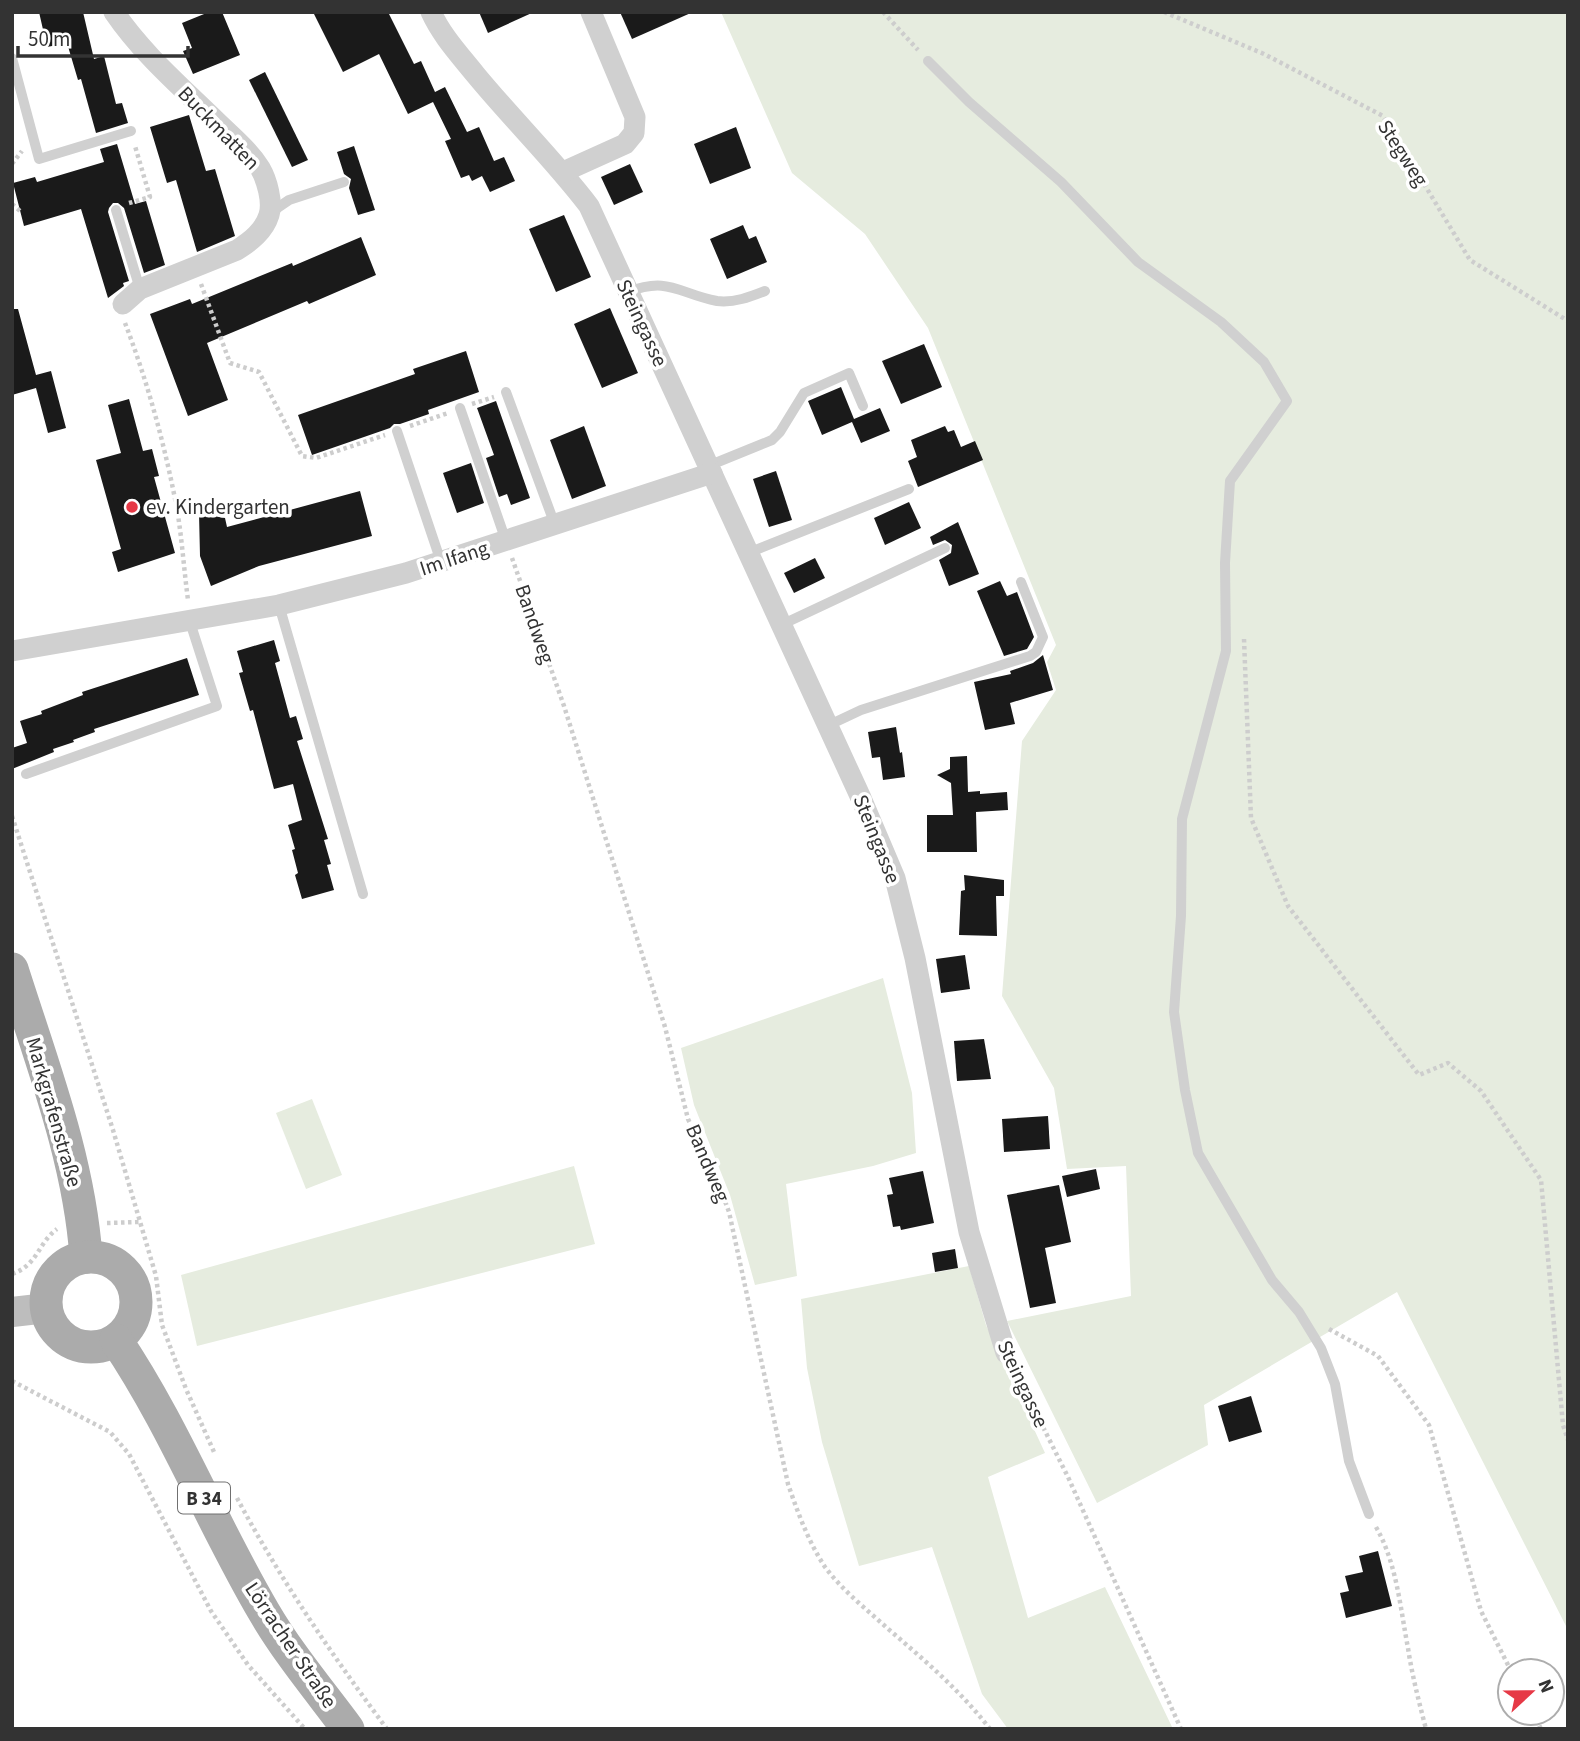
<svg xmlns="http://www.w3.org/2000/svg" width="1580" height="1741" font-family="'Source Sans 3',sans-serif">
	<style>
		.green { fill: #e6ecdf }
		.building { fill: #1a1a1a }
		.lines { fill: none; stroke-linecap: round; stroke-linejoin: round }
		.path { stroke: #cdcdcd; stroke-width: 4.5; stroke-dasharray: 3.5 3.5; stroke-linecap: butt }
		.lane { stroke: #d0d0d0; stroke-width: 10 }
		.street { stroke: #d0d0d0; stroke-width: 21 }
		.secondary { stroke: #bdbdbd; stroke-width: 30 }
		.primary { stroke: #ababab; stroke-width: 33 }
		.poi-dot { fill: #e63946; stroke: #fff; stroke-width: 2.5 }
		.labels { text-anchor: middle; stroke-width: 7; stroke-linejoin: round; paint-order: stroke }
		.shield { fill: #fff; stroke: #707070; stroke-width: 2 }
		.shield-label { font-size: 19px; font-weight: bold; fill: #333 }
		.street-label { font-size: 21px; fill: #333; stroke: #fff }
		.poi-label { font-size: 21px; fill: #333; stroke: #fff; text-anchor: start }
	</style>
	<rect width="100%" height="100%" fill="#fff"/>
	<g class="green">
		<path d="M 721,12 L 1568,12 L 1568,1630 L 1397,1292 L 1204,1405 L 1208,1445 L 1097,1503 L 1007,1321 L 1131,1296 L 1126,1166 L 1067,1169 L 1054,1088 L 1002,996 L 1022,741 L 1056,690 L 1047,662 L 1056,645 L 928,328 L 865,234 L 792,173 Z"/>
		<path d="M 883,978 L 912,1093 L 916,1153 L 873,1166 L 786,1184 L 797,1276 L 755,1285 L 730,1195 L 694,1105 L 681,1048 Z"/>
		<path d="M 312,1099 L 342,1175 L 306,1189 L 276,1113 Z"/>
		<path d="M 574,1166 L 595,1244 L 197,1346 L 181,1275 Z"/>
		<path d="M 969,1266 L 986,1325 L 1045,1453 L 988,1477 L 1028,1618 L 1105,1587 L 1173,1729 L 1008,1729 L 982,1694 L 932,1547 L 859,1566 L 822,1442 L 807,1368 L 801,1299 Z"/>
	</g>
	<g class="building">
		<path d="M 39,12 L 83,12 L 94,59 L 104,56 L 116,104 L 122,103 L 128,123 L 96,133 L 81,79 L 78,80 L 67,43 L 47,47 Z"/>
		<path d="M 209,12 L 222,12 L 240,55 L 193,74 L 183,51 L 192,48 L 182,23 Z"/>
		<path d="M 313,12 L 388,12 L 414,64 L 421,61 L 435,92 L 445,87 L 467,132 L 479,127 L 494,161 L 504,157 L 515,181 L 490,192 L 482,176 L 472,181 L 469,175 L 461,178 L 445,141 L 451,139 L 433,102 L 408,114 L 379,54 L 343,72 Z"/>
		<path d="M 479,12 L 534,12 L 488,33 Z"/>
		<path d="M 620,12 L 693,12 L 632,39 Z"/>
		<path d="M 265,72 L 308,160 L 292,167 L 249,80 Z"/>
		<path d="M 189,115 L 206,171 L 215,169 L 235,236 L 197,252 L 176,180 L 167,183 L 150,127 Z"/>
		<path d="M 736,127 L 751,168 L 710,184 L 694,144 Z"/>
		<path d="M 117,144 L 135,204 L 146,201 L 165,265 L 144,273 L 124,208 L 118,203 L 113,203 L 109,208 L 108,212 L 129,281 L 123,283 L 124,286 L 108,298 L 81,209 L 24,226 L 13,183 L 35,177 L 37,182 L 104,162 L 100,149 Z"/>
		<path d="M 354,146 L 375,210 L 358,215 L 349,188 L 351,179 L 344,174 L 337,152 Z"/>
		<path d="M 630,164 L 643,192 L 614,205 L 601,177 Z"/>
		<path d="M 564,215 L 591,277 L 556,292 L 529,229 Z"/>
		<path d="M 743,225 L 749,239 L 756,236 L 767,262 L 727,279 L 710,239 Z"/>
		<path d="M 361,237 L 376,275 L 309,304 L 307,301 L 207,343 L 228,400 L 188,416 L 150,314 L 190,299 L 192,304 L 292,263 L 293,266 Z"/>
		<path d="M 610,308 L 638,373 L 602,388 L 574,324 Z"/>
		<path d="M 12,309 L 18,309 L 36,375 L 51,371 L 66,428 L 48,433 L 36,388 L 12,395 Z"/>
		<path d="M 924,344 L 942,387 L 901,404 L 882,361 Z"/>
		<path d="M 466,351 L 479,392 L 428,410 L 429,414 L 400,424 L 394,424 L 390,428 L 312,455 L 298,415 L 415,374 L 413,369 Z"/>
		<path d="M 841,387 L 854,419 L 880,408 L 890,431 L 861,443 L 852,422 L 822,435 L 808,401 Z"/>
		<path d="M 129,399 L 143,451 L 152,449 L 159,476 L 154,477 L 175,553 L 118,572 L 112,552 L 121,549 L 96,460 L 121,453 L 108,405 Z"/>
		<path d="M 496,401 L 530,498 L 511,505 L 507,494 L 499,497 L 486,458 L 494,455 L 477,408 Z"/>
		<path d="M 584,426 L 606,486 L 572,499 L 550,440 Z"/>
		<path d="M 945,426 L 948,432 L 954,430 L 961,447 L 975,441 L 983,460 L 918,487 L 908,461 L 917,457 L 911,440 Z"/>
		<path d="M 471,463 L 484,503 L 457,513 L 443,473 Z"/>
		<path d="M 776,471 L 792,520 L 769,527 L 753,479 Z"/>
		<path d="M 360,491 L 372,536 L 259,566 L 211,586 L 200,556 L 199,513 L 225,518 L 227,527 Z"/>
		<path d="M 909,502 L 921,528 L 885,545 L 874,518 Z"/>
		<path d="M 958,522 L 979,574 L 949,586 L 939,560 L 951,553 L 952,545 L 945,540 L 933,545 L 930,537 Z"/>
		<path d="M 815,558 L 825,578 L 794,593 L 784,573 Z"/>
		<path d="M 1000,581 L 1007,596 L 1017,592 L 1034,637 L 1027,649 L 1004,656 L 977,591 Z"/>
		<path d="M 274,640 L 280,661 L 275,663 L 290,718 L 296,716 L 303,739 L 297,741 L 328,839 L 324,840 L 331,864 L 327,865 L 334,890 L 302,899 L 295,875 L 298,873 L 292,850 L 295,849 L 288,825 L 302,820 L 293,784 L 274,789 L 253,710 L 250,711 L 239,673 L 243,672 L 237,651 Z"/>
		<path d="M 1043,655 L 1053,690 L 1010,703 L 1015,724 L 985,730 L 974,682 L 1011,674 L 1010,671 L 1033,663 Z"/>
		<path d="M 187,658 L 199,695 L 94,729 L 95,732 L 73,740 L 74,742 L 53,749 L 54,752 L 12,769 L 12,748 L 27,743 L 20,721 L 42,714 L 41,711 L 83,695 L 82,692 Z"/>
		<path d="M 896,727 L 900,753 L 902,752 L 905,777 L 883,780 L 880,757 L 872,758 L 868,732 Z"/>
		<path d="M 967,756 L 968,792 L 980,791 L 980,794 L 1007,792 L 1008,810 L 976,812 L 977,852 L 927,852 L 927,815 L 953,815 L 951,783 L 937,775 L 950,769 L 950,757 Z"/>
		<path d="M 964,875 L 1004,880 L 1004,896 L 996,896 L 997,936 L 959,935 L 961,891 L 965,890 Z"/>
		<path d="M 965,955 L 970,989 L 941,993 L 936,959 Z"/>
		<path d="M 984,1039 L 991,1079 L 957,1081 L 954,1041 Z"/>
		<path d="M 1048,1116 L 1050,1149 L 1004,1152 L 1002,1119 Z"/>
		<path d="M 1096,1169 L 1100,1189 L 1067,1197 L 1062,1176 Z"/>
		<path d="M 923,1171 L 934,1223 L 901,1230 L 900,1226 L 893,1227 L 887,1195 L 893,1194 L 889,1178 Z"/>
		<path d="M 1059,1185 L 1071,1242 L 1045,1248 L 1056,1303 L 1030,1308 L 1007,1195 Z"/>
		<path d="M 955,1249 L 958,1268 L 935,1272 L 932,1253 Z"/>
		<path d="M 1251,1396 L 1262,1432 L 1229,1442 L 1218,1406 Z"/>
		<path d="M 1378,1551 L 1392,1606 L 1346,1618 L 1340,1593 L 1349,1591 L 1345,1576 L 1363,1572 L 1359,1556 Z"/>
	</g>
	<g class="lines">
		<g class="path">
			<path d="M 883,12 L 918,50"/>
			<path d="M 1164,12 L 1264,54 L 1383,116 L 1470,260 L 1568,321"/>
			<path d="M 12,164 L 22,151"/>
			<path d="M 129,203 L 150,197 L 135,146"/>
			<path d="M 12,204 L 20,211"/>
			<path d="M 201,284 L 230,363 L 259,372 L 302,456 L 316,458 L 385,435"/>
			<path d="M 125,323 C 148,383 165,446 177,509 C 182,539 184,570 188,600"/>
			<path d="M 472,404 L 494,397"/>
			<path d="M 410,426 L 448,413"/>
			<path d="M 512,558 L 564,706 L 665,1027 L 688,1119 L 716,1177 L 729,1212 L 788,1484 C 798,1513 808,1541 825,1567 C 842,1590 865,1608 886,1627 C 923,1659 960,1690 990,1729"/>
			<path d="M 1244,639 L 1251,818 L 1288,906 L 1419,1075 L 1448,1063 L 1481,1091 L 1541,1180 L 1563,1425 L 1568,1440"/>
			<path d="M 12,816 L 113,1130 L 156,1276 L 162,1325 L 186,1389 L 214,1452"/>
			<path d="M 107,1223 L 139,1222"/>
			<path d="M 12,1274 C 38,1265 38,1243 57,1229"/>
			<path d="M 1329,1329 L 1378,1356 L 1429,1425 L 1481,1611 L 1511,1671"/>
			<path d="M 1015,1371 L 1068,1477 L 1181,1729"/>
			<path d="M 12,1381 L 110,1432 L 129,1454 L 211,1611 L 248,1665 L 305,1729"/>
			<path d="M 237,1498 C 280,1579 332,1655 387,1729"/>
			<path d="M 1376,1527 C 1397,1564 1400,1607 1408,1648 C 1412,1675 1419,1702 1426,1729"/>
			<path d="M 1533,1713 L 1541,1729"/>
		</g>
		<g class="lane">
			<path d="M 12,58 L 39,159 L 131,131"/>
			<path d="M 928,61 L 969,102 L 1061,182 L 1138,262 L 1221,322 L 1264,362 L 1287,401 L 1230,481 L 1225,563 L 1226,651 L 1182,819 L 1181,916 L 1174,1012 L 1185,1090 L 1198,1153 L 1272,1280 L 1299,1312 L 1321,1348 L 1335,1384 L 1349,1461 L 1369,1514"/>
			<path d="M 116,210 L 140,289"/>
			<path d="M 270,213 L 289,200 L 344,182"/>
			<path d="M 628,292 C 669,276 679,294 717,301 C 734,303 750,297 765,291"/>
			<path d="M 506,392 L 555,525"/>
			<path d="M 460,408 L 506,541"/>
			<path d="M 397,431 L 441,562"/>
			<path d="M 708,466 L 772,440 L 780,432 L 804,393 L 849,373 L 863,406"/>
			<path d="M 748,553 L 909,489"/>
			<path d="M 279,605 L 363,894"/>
			<path d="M 781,625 L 945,548"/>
			<path d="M 827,726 L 861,710 L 1030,656 L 1036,652 L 1043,637 L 1021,582"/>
			<path d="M 26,774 L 217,706 L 190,622"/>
		</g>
		<g class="street">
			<path d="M 114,12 C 142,53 178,84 213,118 C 229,134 248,149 260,168 C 267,180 273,202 269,215 C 264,231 251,241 237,250 L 140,289 L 123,304"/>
			<path d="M 431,12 C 442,36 459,54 475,74 C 512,119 554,160 589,206 L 861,798 L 895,878 L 915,958 L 969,1232 L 1006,1353"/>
			<path d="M 563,172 L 625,144 L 634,133 L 635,117 L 591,12"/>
			<path d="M 12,651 L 279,605 L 406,573 L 712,473"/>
		</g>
		<path class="secondary" d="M 12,1312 L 47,1308"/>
		<g class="primary">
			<path d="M 12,969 C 42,1064 79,1158 86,1257"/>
			<circle cx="91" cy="1302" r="45"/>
			<path d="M 116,1340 C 174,1426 211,1522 264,1612 C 288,1653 319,1690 348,1729"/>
		</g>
	</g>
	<circle class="poi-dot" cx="132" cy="507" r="7"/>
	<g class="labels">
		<rect class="shield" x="178" y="1482.5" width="52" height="31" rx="5"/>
		<g class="shield-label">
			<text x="204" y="1505">B 34</text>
		</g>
		<g class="street-label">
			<text transform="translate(219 128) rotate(46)" y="7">Buckmatten</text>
			<text transform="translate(1403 153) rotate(57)" y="7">Stegweg</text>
			<text transform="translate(642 323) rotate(65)" y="7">Steingasse</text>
			<text transform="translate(454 558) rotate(-18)" y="7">Im Ifang</text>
			<text transform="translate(535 624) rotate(71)" y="7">Bandweg</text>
			<text transform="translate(877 839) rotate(68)" y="7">Steingasse</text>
			<text transform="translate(54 1112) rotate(74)" y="7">Markgrafenstraße</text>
			<text transform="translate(708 1163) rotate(67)" y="7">Bandweg</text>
			<text transform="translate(1023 1384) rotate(65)" y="7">Steingasse</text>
			<text transform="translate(291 1645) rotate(56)" y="7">Lörracher Straße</text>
		</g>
		<g class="poi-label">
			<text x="146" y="514">ev. Kindergarten</text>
		</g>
	</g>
	<rect width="1580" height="1741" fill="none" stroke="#333333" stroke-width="28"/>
	<g transform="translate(1531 1692) rotate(68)"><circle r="33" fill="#ffffff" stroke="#adadad" stroke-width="2"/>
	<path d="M0-5L12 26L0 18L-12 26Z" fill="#e63946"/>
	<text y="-10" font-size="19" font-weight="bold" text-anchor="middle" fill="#333333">N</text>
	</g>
	<path d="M18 46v10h170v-10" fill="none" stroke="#333333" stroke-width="3.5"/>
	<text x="28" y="46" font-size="21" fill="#333333" stroke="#ffffff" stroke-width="5" paint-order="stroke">50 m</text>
</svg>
